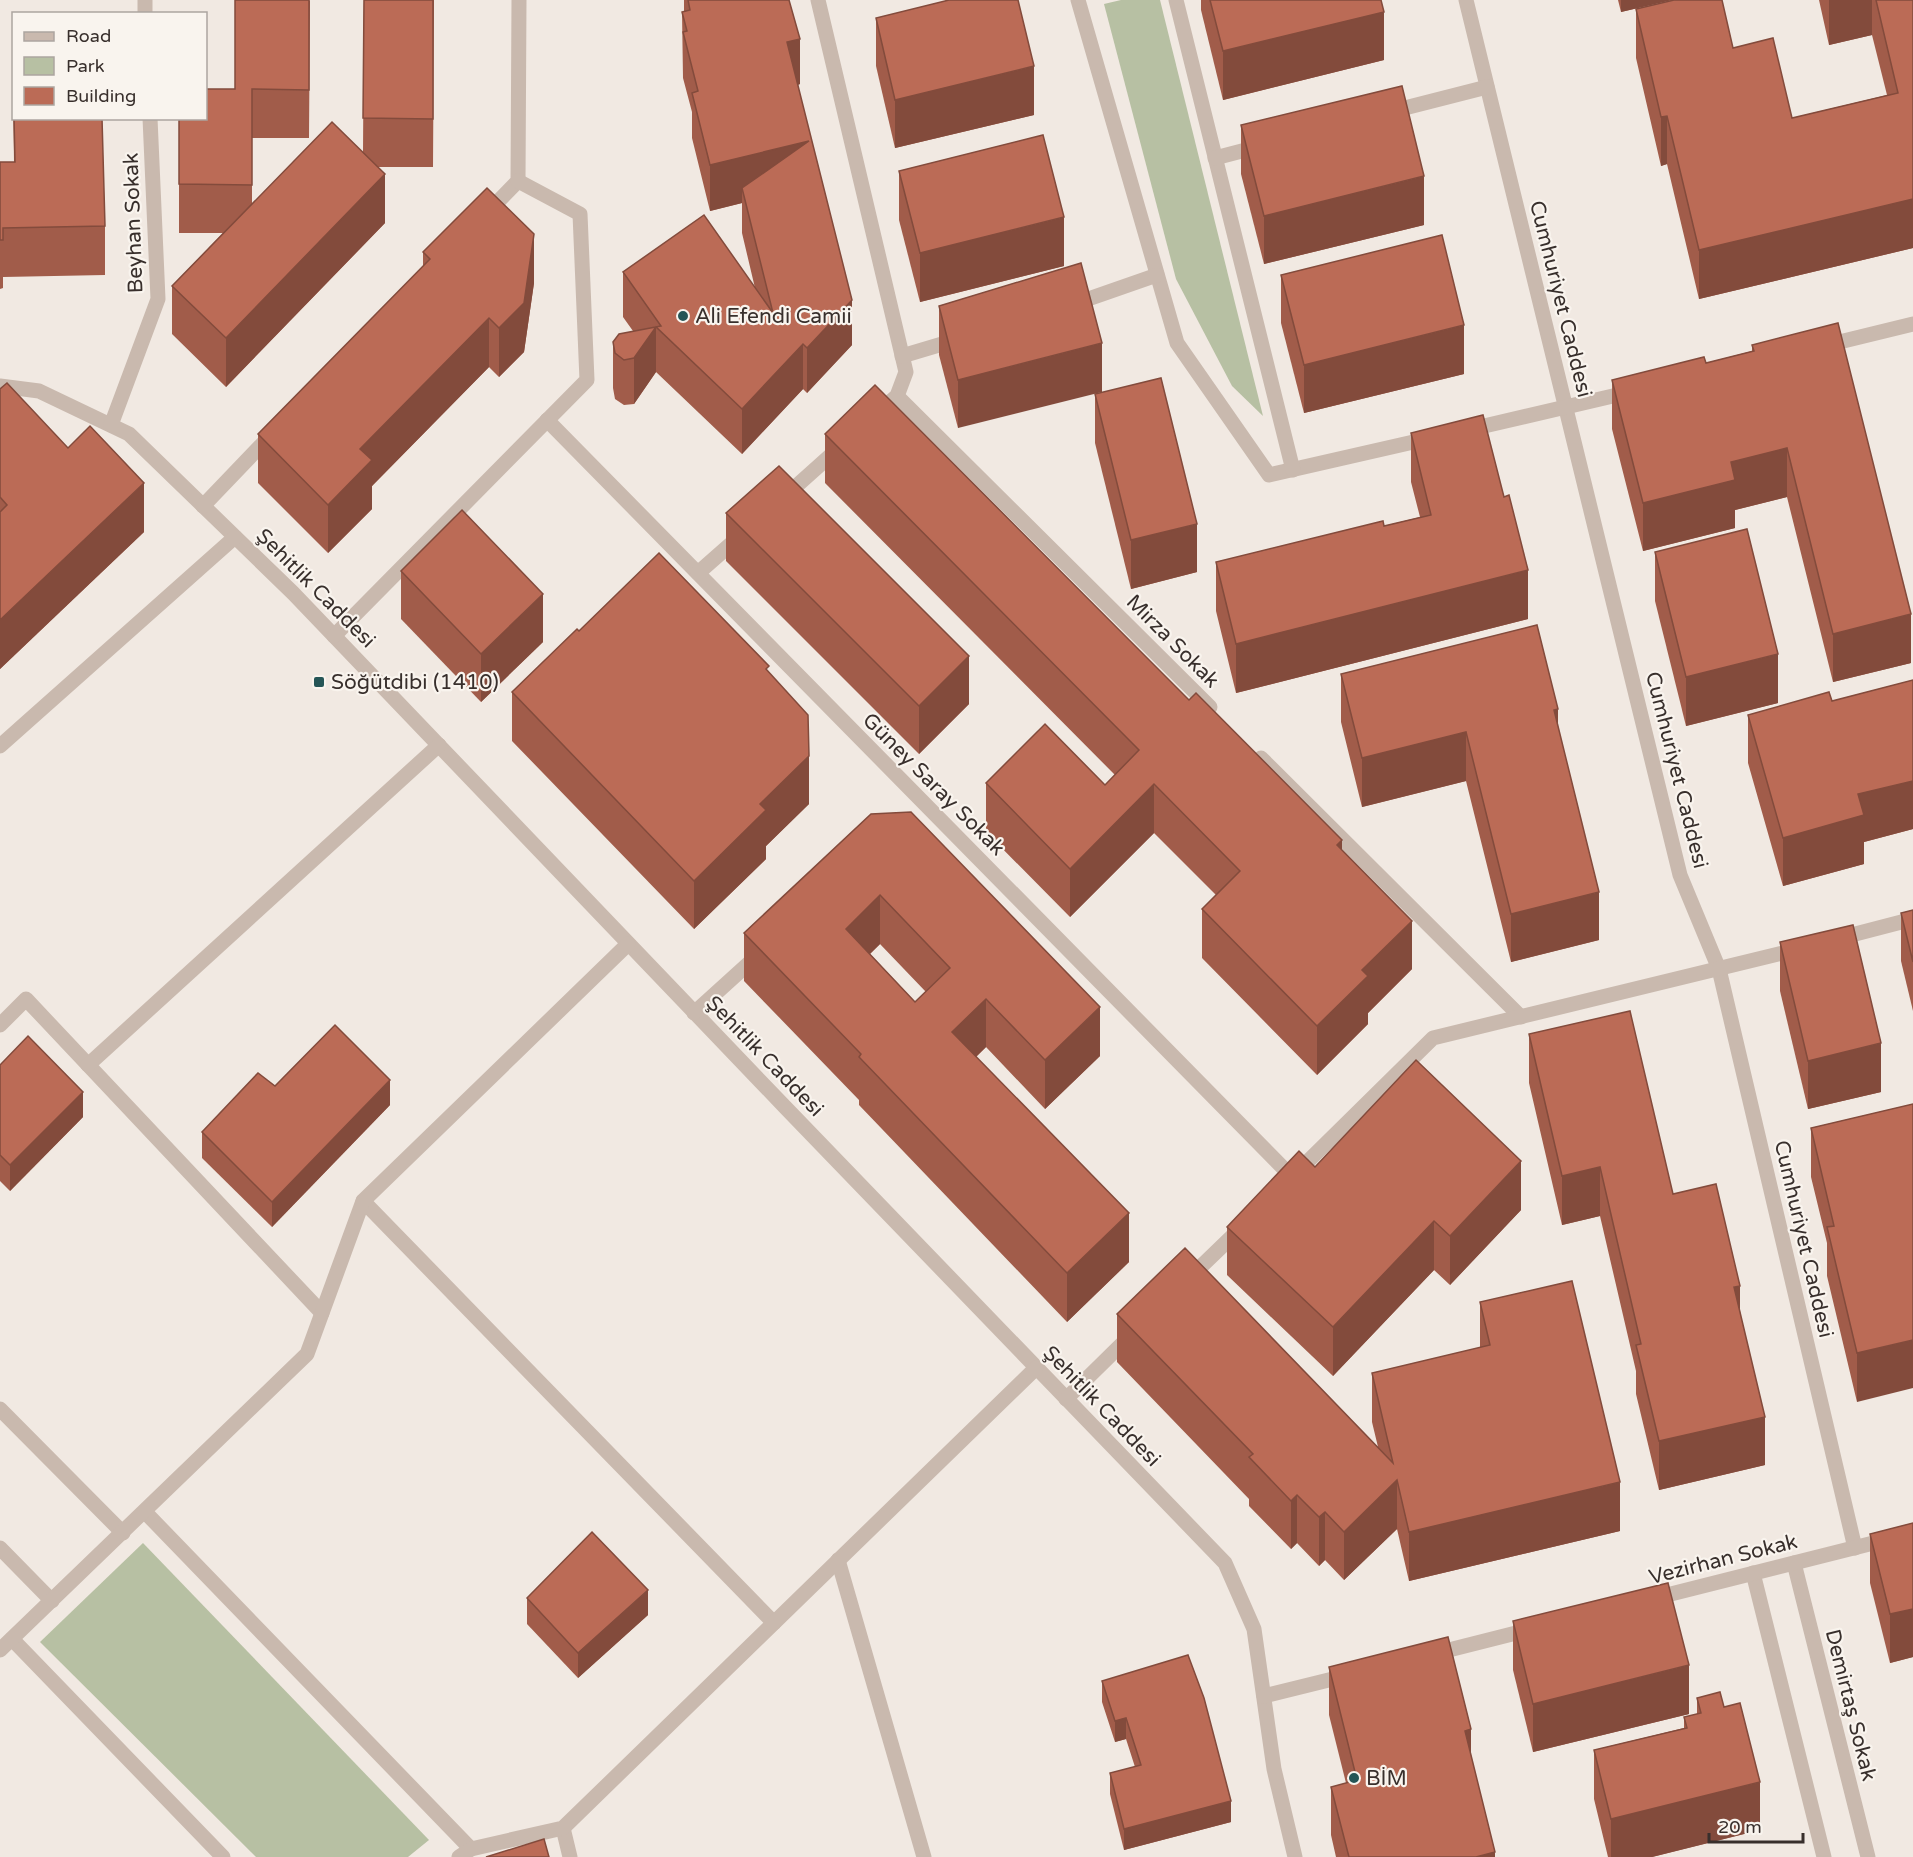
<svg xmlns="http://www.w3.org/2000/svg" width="1913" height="1857" font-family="'Varela Round',sans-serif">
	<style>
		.green { fill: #b7c0a3 }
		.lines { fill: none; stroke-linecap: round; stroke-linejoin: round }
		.minor { stroke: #c9b9ae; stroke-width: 15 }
		.wall { fill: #a15c4a; fill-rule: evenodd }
		.shaded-wall { fill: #834b3c }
		.building { fill: #bb6b56; stroke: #834b3c; stroke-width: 1.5; fill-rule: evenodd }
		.poi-dot { fill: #255556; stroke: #f9f4ee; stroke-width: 2 }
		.labels { text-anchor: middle; stroke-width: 4.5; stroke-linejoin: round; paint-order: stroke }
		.street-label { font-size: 21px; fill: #382f2c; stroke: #f9f4ee }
		.poi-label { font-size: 21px; fill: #382f2c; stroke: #f9f4ee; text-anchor: start }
	</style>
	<rect width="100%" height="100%" fill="#f1e9e2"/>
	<g class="green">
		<path d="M 1121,0 L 1160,0 L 1263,416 L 1232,386 L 1176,279 L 1104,4 Z"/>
		<path d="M 143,1543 L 429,1840 L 408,1857 L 256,1857 L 40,1642 Z"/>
	</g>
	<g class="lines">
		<g class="minor">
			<path d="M 145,0 L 145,14"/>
			<path d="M 818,0 L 906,372 L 897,396 L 890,402"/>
			<path d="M 1078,0 L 1177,343 L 1269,475 L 1431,438"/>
			<path d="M 1176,0 L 1293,470"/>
			<path d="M 1466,0 L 1680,875 L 1719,969 L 1855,1548"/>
			<path d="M 1389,112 L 1487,87"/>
			<path d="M 1215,158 L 1261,146"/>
			<path d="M 485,215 L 518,181 L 519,0"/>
			<path d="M 1071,305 L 1157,275"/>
			<path d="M 1823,346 L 1913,324"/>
			<path d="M 902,356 L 959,339"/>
			<path d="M 0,386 L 39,391 L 129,434 L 293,593 L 785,1107 L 1225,1563 L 1254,1629 L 1274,1769 L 1295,1857"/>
			<path d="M 897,396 L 1210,707"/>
			<path d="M 547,420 L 1292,1177"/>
			<path d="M 111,425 L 158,299 L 150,118"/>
			<path d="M 1467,430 L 1630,392"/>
			<path d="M 783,498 L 841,446"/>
			<path d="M 203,506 L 272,434"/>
			<path d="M 698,573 L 740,536"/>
			<path d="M 334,636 L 587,380 L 580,214 L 518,181"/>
			<path d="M 0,746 L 235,537"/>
			<path d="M 1261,758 L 1521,1017"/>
			<path d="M 1836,939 L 1913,919"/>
			<path d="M 694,1013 L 758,955"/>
			<path d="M 0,1025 L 26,999 L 322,1313"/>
			<path d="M 88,1065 L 439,745"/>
			<path d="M 1295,1174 L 1433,1038 L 1799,949"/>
			<path d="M 363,1201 L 774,1623"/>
			<path d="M 1188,1279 L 1242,1227"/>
			<path d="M 1066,1399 L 1130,1336"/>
			<path d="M 0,1409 L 123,1533"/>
			<path d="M 145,1512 L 471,1849"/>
			<path d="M 0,1548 L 52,1601"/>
			<path d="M 838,1560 L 924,1857"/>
			<path d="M 1794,1563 L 1868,1857"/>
			<path d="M 1753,1573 L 1824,1857"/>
			<path d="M 1651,1599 L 1913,1533"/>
			<path d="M 12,1639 L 223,1857"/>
			<path d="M 0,1650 L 307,1354 L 363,1201 L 628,944"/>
			<path d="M 1433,1654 L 1532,1629"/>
			<path d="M 1264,1696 L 1349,1675"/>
			<path d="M 563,1828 L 570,1857"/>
			<path d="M 459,1857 L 471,1849 L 563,1828 L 1036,1368"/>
		</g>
	</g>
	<g class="wall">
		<path d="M 310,0 L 309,138 L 252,138 L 252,204 L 363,152 L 364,0 L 434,0 L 433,167 L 378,167 L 385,223 L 226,387 L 172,334 L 172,286 L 223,233 L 179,233 L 179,118 L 235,89 Z"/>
		<path d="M 684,0 L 789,0 L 800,84 L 798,85 L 852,345 L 807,393 L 803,389 L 742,454 L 656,372 L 634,404 L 624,405 L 615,399 L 613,388 L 613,342 L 633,331 L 623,317 L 623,272 L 755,288 L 742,233 L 742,203 L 710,211 L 692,138 L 692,112 L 683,78 L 682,12 L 684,11 Z"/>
		<path d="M 1201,0 L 1381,0 L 1384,60 L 1223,100 L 1201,10 Z"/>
		<path d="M 1618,0 L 1672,0 L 1621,12 Z"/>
		<path d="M 1819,0 L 1913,0 L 1913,248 L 1699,299 L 1667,164 L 1661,166 L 1636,58 L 1636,9 L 1733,48 L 1792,118 L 1887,95 L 1872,35 L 1829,45 Z"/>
		<path d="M 876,18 L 1034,115 L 895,148 L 876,66 Z"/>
		<path d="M 13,88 L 105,226 L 105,275 L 3,277 L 3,288 L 0,289 L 0,162 L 14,162 Z"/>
		<path d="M 1241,125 L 1424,225 L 1264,264 L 1241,174 Z"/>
		<path d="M 899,171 L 1064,266 L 920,302 L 899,220 Z"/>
		<path d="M 423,252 L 534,283 L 524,352 L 499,377 L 489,367 L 372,486 L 372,509 L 328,553 L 258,483 L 258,434 L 423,267 Z"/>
		<path d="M 1081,263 L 958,428 L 939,355 L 939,306 Z"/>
		<path d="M 1281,275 L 1464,374 L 1304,413 L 1281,323 Z"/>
		<path d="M 1752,345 L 1911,663 L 1833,682 L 1787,497 L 1735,510 L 1735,528 L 1643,551 L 1612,429 L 1612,380 L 1706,363 L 1752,351 Z"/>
		<path d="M 0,389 L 144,532 L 0,669 Z"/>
		<path d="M 1095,394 L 1197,572 L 1131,589 L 1095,443 Z"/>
		<path d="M 1411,433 L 1528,619 L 1236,693 L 1216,611 L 1216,562 L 1384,526 L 1420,517 L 1411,482 Z"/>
		<path d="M 825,434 L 1189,700 L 1342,850 L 1412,969 L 1368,1013 L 1368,1024 L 1317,1075 L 1202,958 L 1202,909 L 1216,895 L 1154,833 L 1070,917 L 986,832 L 986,783 L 1105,785 L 1115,775 L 825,483 Z"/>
		<path d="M 726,513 L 969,704 L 919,754 L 726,561 Z"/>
		<path d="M 1655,552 L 1778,703 L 1686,726 L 1655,601 Z"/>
		<path d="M 401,571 L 543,642 L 481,702 L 401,619 Z"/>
		<path d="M 579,631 L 769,673 L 809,804 L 766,846 L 766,859 L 694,929 L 512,741 L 512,692 Z"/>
		<path d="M 1341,674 L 1558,726 L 1599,940 L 1511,962 L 1466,781 L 1362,807 L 1341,722 Z"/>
		<path d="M 1913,680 L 1913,829 L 1864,842 L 1864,864 L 1783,886 L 1748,763 L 1748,715 L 1832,701 Z"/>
		<path d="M 871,814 L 1100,1056 L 1045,1109 L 986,1047 L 976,1057 L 1129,1262 L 1067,1322 L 859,1105 L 859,1100 L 744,981 L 744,933 ZM 880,944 L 926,992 L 915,1002 L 870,954 Z"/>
		<path d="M 1913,910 L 1913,1011 L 1901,961 L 1901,913 Z"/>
		<path d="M 1780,942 L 1881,1092 L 1808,1109 L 1780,991 Z"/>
		<path d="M 1529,1034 L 1673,1194 L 1740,1311 L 1765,1465 L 1659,1490 L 1636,1394 L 1636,1371 L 1600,1216 L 1562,1225 L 1529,1083 Z"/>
		<path d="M 0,1065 L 83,1117 L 10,1191 L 0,1181 Z"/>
		<path d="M 1913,1104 L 1857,1402 L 1827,1276 L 1827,1243 L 1811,1177 L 1811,1128 Z"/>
		<path d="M 390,1105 L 272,1227 L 202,1158 L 202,1132 Z"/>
		<path d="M 1315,1167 L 1521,1210 L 1450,1285 L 1434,1270 L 1333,1376 L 1227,1275 L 1227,1227 Z"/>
		<path d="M 1480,1302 L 1620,1531 L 1409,1581 L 1397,1529 L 1344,1580 L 1325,1560 L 1319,1566 L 1297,1543 L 1291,1549 L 1249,1506 L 1249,1499 L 1117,1362 L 1117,1314 L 1378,1447 L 1372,1422 L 1372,1373 L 1480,1348 Z"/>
		<path d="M 1913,1523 L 1913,1657 L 1890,1663 L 1870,1583 L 1870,1534 Z"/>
		<path d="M 527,1598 L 648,1615 L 578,1678 L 527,1624 Z"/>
		<path d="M 1513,1621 L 1689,1714 L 1533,1752 L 1513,1670 Z"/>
		<path d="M 1329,1667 L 1471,1755 L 1495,1857 L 1336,1857 L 1331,1835 L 1331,1787 L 1346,1783 L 1329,1715 Z"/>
		<path d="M 1102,1681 L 1231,1822 L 1124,1850 L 1110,1794 L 1110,1773 L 1135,1767 L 1126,1739 L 1115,1742 L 1102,1702 Z"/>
		<path d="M 1697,1698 L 1724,1707 L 1760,1830 L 1652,1857 L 1608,1857 L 1594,1799 L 1594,1750 L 1684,1728 L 1684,1717 L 1697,1714 Z"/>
	</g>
	<g class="shaded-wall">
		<path d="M 1621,0 L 1672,0 L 1621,12 Z"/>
		<path d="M 1829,0 L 1872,0 L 1872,35 L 1829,45 Z"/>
		<path d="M 1384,12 L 1384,60 L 1223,100 L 1223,51 Z"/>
		<path d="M 800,39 L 800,84 L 787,87 L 787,42 Z"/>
		<path d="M 1034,66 L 1034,115 L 895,148 L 895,100 Z"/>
		<path d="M 1667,116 L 1667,164 L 1661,166 L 1661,117 Z"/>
		<path d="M 809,141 L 742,188 L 742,203 L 710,211 L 710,165 Z"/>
		<path d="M 385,174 L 385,223 L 226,387 L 226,338 Z"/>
		<path d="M 1424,176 L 1424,225 L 1264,264 L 1264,216 Z"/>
		<path d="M 1913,199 L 1913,248 L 1699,299 L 1699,250 Z"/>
		<path d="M 1064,217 L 1064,266 L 920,302 L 920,253 Z"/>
		<path d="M 534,234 L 534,283 L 524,352 L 499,377 L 499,328 Z"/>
		<path d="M 852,300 L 852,345 L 807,393 L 807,348 Z"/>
		<path d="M 489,318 L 489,367 L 372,486 L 372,509 L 328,553 L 328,505 L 360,449 Z"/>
		<path d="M 1464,325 L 1464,374 L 1304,413 L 1304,365 Z"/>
		<path d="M 656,327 L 656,372 L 634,404 L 634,358 Z"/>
		<path d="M 1102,343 L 1102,392 L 958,428 L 958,380 Z"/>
		<path d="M 803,344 L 803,389 L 742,454 L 742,409 Z"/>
		<path d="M 1787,448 L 1787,497 L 1735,510 L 1735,528 L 1643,551 L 1643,503 L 1731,462 Z"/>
		<path d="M 144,483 L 144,532 L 0,669 L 0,620 Z"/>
		<path d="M 1197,524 L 1197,572 L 1131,589 L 1131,540 Z"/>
		<path d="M 1528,570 L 1528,619 L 1236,693 L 1236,644 Z"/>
		<path d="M 543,594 L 543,642 L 481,702 L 481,654 Z"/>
		<path d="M 1911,614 L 1911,663 L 1833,682 L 1833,634 Z"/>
		<path d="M 1778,654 L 1778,703 L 1686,726 L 1686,677 Z"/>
		<path d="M 969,656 L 969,704 L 919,754 L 919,706 Z"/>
		<path d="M 1558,709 L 1558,758 L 1554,710 Z"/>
		<path d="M 1466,732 L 1466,781 L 1362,807 L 1362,758 Z"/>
		<path d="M 809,756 L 809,804 L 766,846 L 766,859 L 694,929 L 694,881 L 760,804 Z"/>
		<path d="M 1913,781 L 1913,829 L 1864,842 L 1864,864 L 1783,886 L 1783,838 L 1858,794 Z"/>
		<path d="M 1154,784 L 1154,833 L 1070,917 L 1070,869 Z"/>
		<path d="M 1342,840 L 1342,889 L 1337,845 Z"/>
		<path d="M 1599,892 L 1599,940 L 1511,962 L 1511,914 Z"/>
		<path d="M 880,895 L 880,944 L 846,977 L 846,929 Z"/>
		<path d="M 1412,921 L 1412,969 L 1368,1013 L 1368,1024 L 1317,1075 L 1317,1026 L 1362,970 Z"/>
		<path d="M 986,999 L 986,1047 L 952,1080 L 952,1032 Z"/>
		<path d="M 1100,1007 L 1100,1056 L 1045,1109 L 1045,1060 Z"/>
		<path d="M 1881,1043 L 1881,1092 L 1808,1109 L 1808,1061 Z"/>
		<path d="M 390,1080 L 390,1105 L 272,1227 L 272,1202 Z"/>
		<path d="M 83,1092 L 83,1117 L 10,1191 L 10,1165 Z"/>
		<path d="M 1521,1161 L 1521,1210 L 1450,1285 L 1450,1236 Z"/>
		<path d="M 1600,1167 L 1600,1216 L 1562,1225 L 1562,1176 Z"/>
		<path d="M 1129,1213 L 1129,1262 L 1067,1322 L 1067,1273 Z"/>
		<path d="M 1434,1221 L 1434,1270 L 1333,1376 L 1333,1327 Z"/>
		<path d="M 1740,1286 L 1740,1334 L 1734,1287 Z"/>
		<path d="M 1913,1340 L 1913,1388 L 1857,1402 L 1857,1353 Z"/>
		<path d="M 1765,1417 L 1765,1465 L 1659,1490 L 1659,1441 Z"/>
		<path d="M 1397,1480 L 1397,1529 L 1344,1580 L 1344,1532 Z"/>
		<path d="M 1620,1482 L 1620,1531 L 1409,1581 L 1409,1532 Z"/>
		<path d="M 1297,1495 L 1297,1543 L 1291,1549 L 1291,1501 Z"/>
		<path d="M 1325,1512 L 1325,1560 L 1319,1566 L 1319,1517 Z"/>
		<path d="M 648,1590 L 648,1615 L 578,1678 L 578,1653 Z"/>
		<path d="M 1913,1609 L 1913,1657 L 1890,1663 L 1890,1614 Z"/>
		<path d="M 1689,1665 L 1689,1714 L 1533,1752 L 1533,1704 Z"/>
		<path d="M 1126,1718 L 1126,1739 L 1115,1742 L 1115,1721 Z"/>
		<path d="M 1471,1729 L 1471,1778 L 1465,1731 Z"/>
		<path d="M 1760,1782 L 1760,1830 L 1652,1857 L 1611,1857 L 1611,1819 Z"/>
		<path d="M 1231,1801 L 1231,1822 L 1124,1850 L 1124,1829 Z"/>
		<path d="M 1495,1852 L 1495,1857 L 1476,1857 Z"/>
	</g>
	<g class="building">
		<path d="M 235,0 L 309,0 L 309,90 L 252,89 L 252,185 L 179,184 L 179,118 L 206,118 L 206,89 L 235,89 Z"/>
		<path d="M 364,0 L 433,0 L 433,119 L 363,118 Z"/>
		<path d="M 688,0 L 789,0 L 800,39 L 787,42 L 852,300 L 807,348 L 803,344 L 742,409 L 656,327 L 634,358 L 624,360 L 615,353 L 613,342 L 619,334 L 661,326 L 623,272 L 704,215 L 773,313 L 742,188 L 809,141 L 710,165 L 692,93 L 698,91 L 683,32 L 687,31 L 682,12 L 690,10 Z"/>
		<path d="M 949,0 L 1018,0 L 1034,66 L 895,100 L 876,18 Z"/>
		<path d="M 1210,0 L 1381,0 L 1384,12 L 1223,51 Z"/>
		<path d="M 1674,0 L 1722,0 L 1733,48 L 1773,38 L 1792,118 L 1898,93 L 1876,0 L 1913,0 L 1913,199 L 1699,250 L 1667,116 L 1661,117 L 1636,9 Z"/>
		<path d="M 1402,86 L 1424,176 L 1264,216 L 1241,125 Z"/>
		<path d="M 14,118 L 102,118 L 105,226 L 3,228 L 3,240 L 0,240 L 0,162 L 15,162 Z"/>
		<path d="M 332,122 L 385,174 L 226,338 L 172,286 Z"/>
		<path d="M 1043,135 L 1064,217 L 920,253 L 899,171 Z"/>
		<path d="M 487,188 L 534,234 L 524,303 L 499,328 L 489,318 L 360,449 L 372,460 L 328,505 L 258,434 L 430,259 L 423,252 Z"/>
		<path d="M 1442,235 L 1464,325 L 1304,365 L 1281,275 Z"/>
		<path d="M 1081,263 L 1102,343 L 958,380 L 939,306 Z"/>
		<path d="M 1838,323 L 1911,614 L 1833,634 L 1787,448 L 1731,462 L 1735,480 L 1643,503 L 1612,380 L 1704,357 L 1706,363 L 1754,351 L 1752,345 Z"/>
		<path d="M 1161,378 L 1197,524 L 1131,540 L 1095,394 Z"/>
		<path d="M 7,383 L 68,448 L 90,426 L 144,483 L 0,620 L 0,512 L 7,505 L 0,497 L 0,389 Z"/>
		<path d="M 875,385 L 1189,700 L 1196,693 L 1342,840 L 1337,845 L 1412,921 L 1362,970 L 1368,976 L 1317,1026 L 1202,909 L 1240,871 L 1154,784 L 1070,869 L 986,783 L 1045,724 L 1105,785 L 1139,750 L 825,434 Z"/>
		<path d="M 1483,415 L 1504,497 L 1509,495 L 1528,570 L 1236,644 L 1216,562 L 1383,521 L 1384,526 L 1431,515 L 1411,433 Z"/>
		<path d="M 779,466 L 969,656 L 919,706 L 726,513 Z"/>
		<path d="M 462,510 L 543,594 L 481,654 L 401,571 Z"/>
		<path d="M 1747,529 L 1778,654 L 1686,677 L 1655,552 Z"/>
		<path d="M 659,553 L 769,666 L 766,669 L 808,715 L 809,756 L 760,804 L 766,810 L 694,881 L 512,692 L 577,629 L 579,631 Z"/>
		<path d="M 1537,625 L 1558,709 L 1554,710 L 1599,892 L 1511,914 L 1466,732 L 1362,758 L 1341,674 Z"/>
		<path d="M 1913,680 L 1913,781 L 1858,794 L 1864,815 L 1783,838 L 1748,715 L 1829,692 L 1832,701 Z"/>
		<path d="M 911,812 L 1100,1007 L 1045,1060 L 986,999 L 952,1032 L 1129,1213 L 1067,1273 L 859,1057 L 861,1054 L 744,933 L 871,814 ZM 880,895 L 950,968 L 915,1002 L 846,929 Z"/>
		<path d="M 1913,910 L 1913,962 L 1901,913 Z"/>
		<path d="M 1853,925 L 1881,1043 L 1808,1061 L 1780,942 Z"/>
		<path d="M 1630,1011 L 1673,1194 L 1716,1184 L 1740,1286 L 1734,1287 L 1765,1417 L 1659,1441 L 1636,1345 L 1641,1344 L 1600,1167 L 1562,1176 L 1529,1034 Z"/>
		<path d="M 335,1025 L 390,1080 L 272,1202 L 202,1132 L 258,1073 L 275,1086 Z"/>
		<path d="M 28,1036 L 83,1092 L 10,1165 L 0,1155 L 0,1065 Z"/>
		<path d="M 1416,1060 L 1521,1161 L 1450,1236 L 1434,1221 L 1333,1327 L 1227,1227 L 1299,1151 L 1315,1167 Z"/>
		<path d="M 1913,1104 L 1913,1340 L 1857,1353 L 1827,1227 L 1834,1226 L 1811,1128 Z"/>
		<path d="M 1185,1248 L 1393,1463 L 1372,1373 L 1490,1345 L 1480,1302 L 1572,1281 L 1620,1482 L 1409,1532 L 1397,1480 L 1344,1532 L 1325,1512 L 1319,1517 L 1297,1495 L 1291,1501 L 1249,1457 L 1253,1454 L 1117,1314 Z"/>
		<path d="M 1913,1523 L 1913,1609 L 1890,1614 L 1870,1534 Z"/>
		<path d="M 592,1532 L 648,1590 L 578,1653 L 527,1598 Z"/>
		<path d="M 1668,1583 L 1689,1665 L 1533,1704 L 1513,1621 Z"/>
		<path d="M 1448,1637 L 1471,1729 L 1465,1731 L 1495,1852 L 1476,1857 L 1349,1857 L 1331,1787 L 1357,1780 L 1329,1667 Z"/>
		<path d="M 1188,1655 L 1204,1698 L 1231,1801 L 1124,1829 L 1110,1773 L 1141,1765 L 1126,1718 L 1115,1721 L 1102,1681 Z"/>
		<path d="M 1720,1692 L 1724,1707 L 1740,1703 L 1760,1782 L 1611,1819 L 1594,1750 L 1687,1728 L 1684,1717 L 1701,1713 L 1697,1698 Z"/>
		<path d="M 544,1839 L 549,1857 L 486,1857 Z"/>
	</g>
	<g class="poi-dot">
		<circle cx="683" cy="316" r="6"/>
		<rect x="313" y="676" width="12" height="12" rx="3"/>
		<circle cx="1354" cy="1778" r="6"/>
	</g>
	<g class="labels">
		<g class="street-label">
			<text transform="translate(133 223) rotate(-92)" y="7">Beyhan Sokak</text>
			<text transform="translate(1561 299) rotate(76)" y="7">Cumhuriyet Caddesi</text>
			<text transform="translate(316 588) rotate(45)" y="7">Şehitlik Caddesi</text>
			<text transform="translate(1173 641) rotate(45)" y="7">Mirza Sokak</text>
			<text transform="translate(1677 770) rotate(76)" y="7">Cumhuriyet Caddesi</text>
			<text transform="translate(934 784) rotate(45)" y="7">Güney Saray Sokak</text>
			<text transform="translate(765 1056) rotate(46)" y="7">Şehitlik Caddesi</text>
			<text transform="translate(1804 1239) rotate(77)" y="7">Cumhuriyet Caddesi</text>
			<text transform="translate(1102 1406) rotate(46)" y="7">Şehitlik Caddesi</text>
			<text transform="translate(1723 1559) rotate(-14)" y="7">Vezirhan Sokak</text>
			<text transform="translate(1851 1705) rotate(76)" y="7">Demirtaş Sokak</text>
		</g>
		<g class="poi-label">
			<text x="695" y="323">Ali Efendi Camii</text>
			<text x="331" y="689">Söğütdibi (1410)</text>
			<text x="1366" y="1785">BİM</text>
		</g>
	</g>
	<rect x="12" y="12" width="195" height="108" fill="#f9f4ee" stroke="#aca5a0" stroke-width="1.5"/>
	<rect x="24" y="32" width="30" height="9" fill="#c9b9ae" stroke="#aca5a0" stroke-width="1.5"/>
	<text x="66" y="42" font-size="18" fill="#382f2c">Road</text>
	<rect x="24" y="57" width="30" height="18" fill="#b7c0a3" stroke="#aca5a0" stroke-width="1.5"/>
	<text x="66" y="72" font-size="18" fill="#382f2c">Park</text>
	<rect x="24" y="87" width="30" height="18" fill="#bb6b56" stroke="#aca5a0" stroke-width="1.5"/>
	<text x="66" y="102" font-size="18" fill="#382f2c">Building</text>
	<path d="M1709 1833v9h94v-9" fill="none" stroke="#382f2c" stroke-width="3"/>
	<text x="1718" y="1833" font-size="18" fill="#382f2c" stroke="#f9f4ee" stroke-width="4.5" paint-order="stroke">20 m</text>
</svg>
